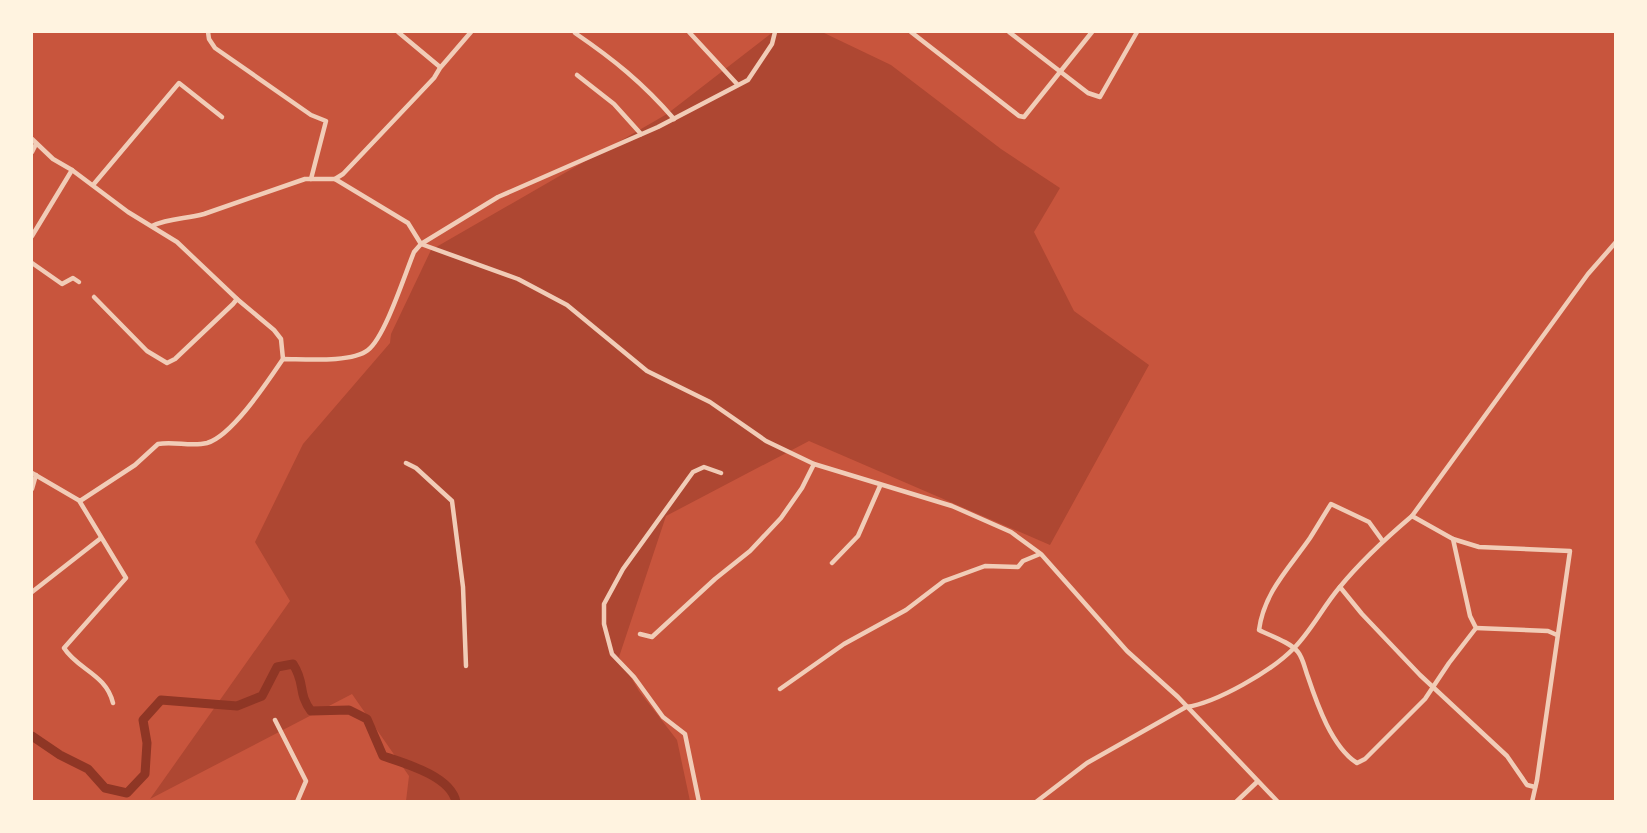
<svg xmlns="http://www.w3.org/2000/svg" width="1647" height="833" font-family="Georgia,serif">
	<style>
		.green { fill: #ae4732 }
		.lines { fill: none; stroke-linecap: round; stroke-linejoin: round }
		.canal { stroke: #8f3625; stroke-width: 9 }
		.minor { stroke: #f1ccb7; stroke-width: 4.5 }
	</style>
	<rect width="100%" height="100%" fill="#c8553d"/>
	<path class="green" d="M 773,32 L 822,32 L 891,65 L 1001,149 L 1060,188 L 1034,232 L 1074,311 L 1149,365 L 1050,545 L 809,441 L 666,516 L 619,657 L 639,691 L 677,740 L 690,801 L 406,801 L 409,776 L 352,694 L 150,799 L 290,601 L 255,542 L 303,444 L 390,343 L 391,334 L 431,250 L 667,114 Z"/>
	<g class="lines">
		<path class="canal" d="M 32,736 L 60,755 L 88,769 L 105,788 L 127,793 L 145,774 L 147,743 L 143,720 L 161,700 L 237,706 L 262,696 L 277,667 L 293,664 C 306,684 297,692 311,711 L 349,710 L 367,719 L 383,756 C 404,763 451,776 456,802"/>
		<g class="minor">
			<path d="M 208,32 L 209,39 L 215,48 L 311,115 L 326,121 L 311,179"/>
			<path d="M 398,32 L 440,67"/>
			<path d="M 689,32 L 737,84"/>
			<path d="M 911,32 L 1019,116 L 1024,117 L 1092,32"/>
			<path d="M 1009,32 L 1088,93 L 1100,97 L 1137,32"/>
			<path d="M 575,33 C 613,59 643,83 674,119"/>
			<path d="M 577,75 L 614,104 L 641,134"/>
			<path d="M 32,139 L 53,159 L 72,170 L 128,212 L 177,242 L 237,299 L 274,330 L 281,339 L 283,359"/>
			<path d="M 32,152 L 36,144"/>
			<path d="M 335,179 L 408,223 L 421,244 L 518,279 L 567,305 L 647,371 L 710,402 L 766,441 L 814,464 L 952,506 L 1011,532 L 1041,554 L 1127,651 L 1178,697 L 1278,802"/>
			<path d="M 93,185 L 179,83 L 222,117"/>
			<path d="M 152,226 C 169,218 186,219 204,214 L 305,179 L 335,179 L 343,174 L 434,78 L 440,68 L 471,32"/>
			<path d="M 32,236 L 72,170"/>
			<path d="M 32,263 L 62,284 L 73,278 L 79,282"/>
			<path d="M 94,297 L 147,351 L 167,363 L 175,359 L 233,304 L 237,299"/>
			<path d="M 406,463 L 416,468 L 452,501 L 463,587 L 466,666"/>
			<path d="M 32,473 L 80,501 L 135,465 L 158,444 C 174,441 191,447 207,443 C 232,436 268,381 283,359 C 304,359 352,363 368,350 C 385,337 405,274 414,252 L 421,244 L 498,197 L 658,127 L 748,80 L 772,44 L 775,32"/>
			<path d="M 32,489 L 36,475"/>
			<path d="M 80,502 L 126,578 L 64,648 C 78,670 106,674 113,703"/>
			<path d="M 1412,516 L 1453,539 L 1479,547 L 1570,551 L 1537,780 L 1532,802"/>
			<path d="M 1382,540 L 1369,522 L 1331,504 C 1324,515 1317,527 1310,538 C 1290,567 1264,592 1259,630 C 1271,636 1290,642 1298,652 C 1303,658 1305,669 1308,677 C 1317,704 1332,747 1357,763 L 1365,759 L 1425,699 L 1449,663 L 1476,628 L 1470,616 L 1453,539"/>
			<path d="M 832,563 L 858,536 L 880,486"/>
			<path d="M 1340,587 L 1362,614 L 1420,675 L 1507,756 L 1527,785 L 1535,787"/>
			<path d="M 32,592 L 101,538"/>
			<path d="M 1476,628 L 1548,631 L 1557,635"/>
			<path d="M 640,634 L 652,637 L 715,579 L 750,551 L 781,518 L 802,488 L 814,464"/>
			<path d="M 780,689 L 844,644 L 906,610 L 944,581 L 985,566 L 1018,567 L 1023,561 L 1040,554"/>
			<path d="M 275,720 L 306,781 L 297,802"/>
			<path d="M 699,802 L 685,734 L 663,717 L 634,677 L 612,654 L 604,624 L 604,604 L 623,569 L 693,472 L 704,467 L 721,473"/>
			<path d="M 1036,802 L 1087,763 L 1186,707 C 1216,703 1272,671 1294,648 C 1311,631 1323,607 1339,588 C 1361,561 1386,538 1412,516 L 1588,274 L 1616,242"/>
			<path d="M 1236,802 L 1257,782"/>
		</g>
	</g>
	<rect width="1647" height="833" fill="none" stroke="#fff3e0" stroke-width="66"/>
</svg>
